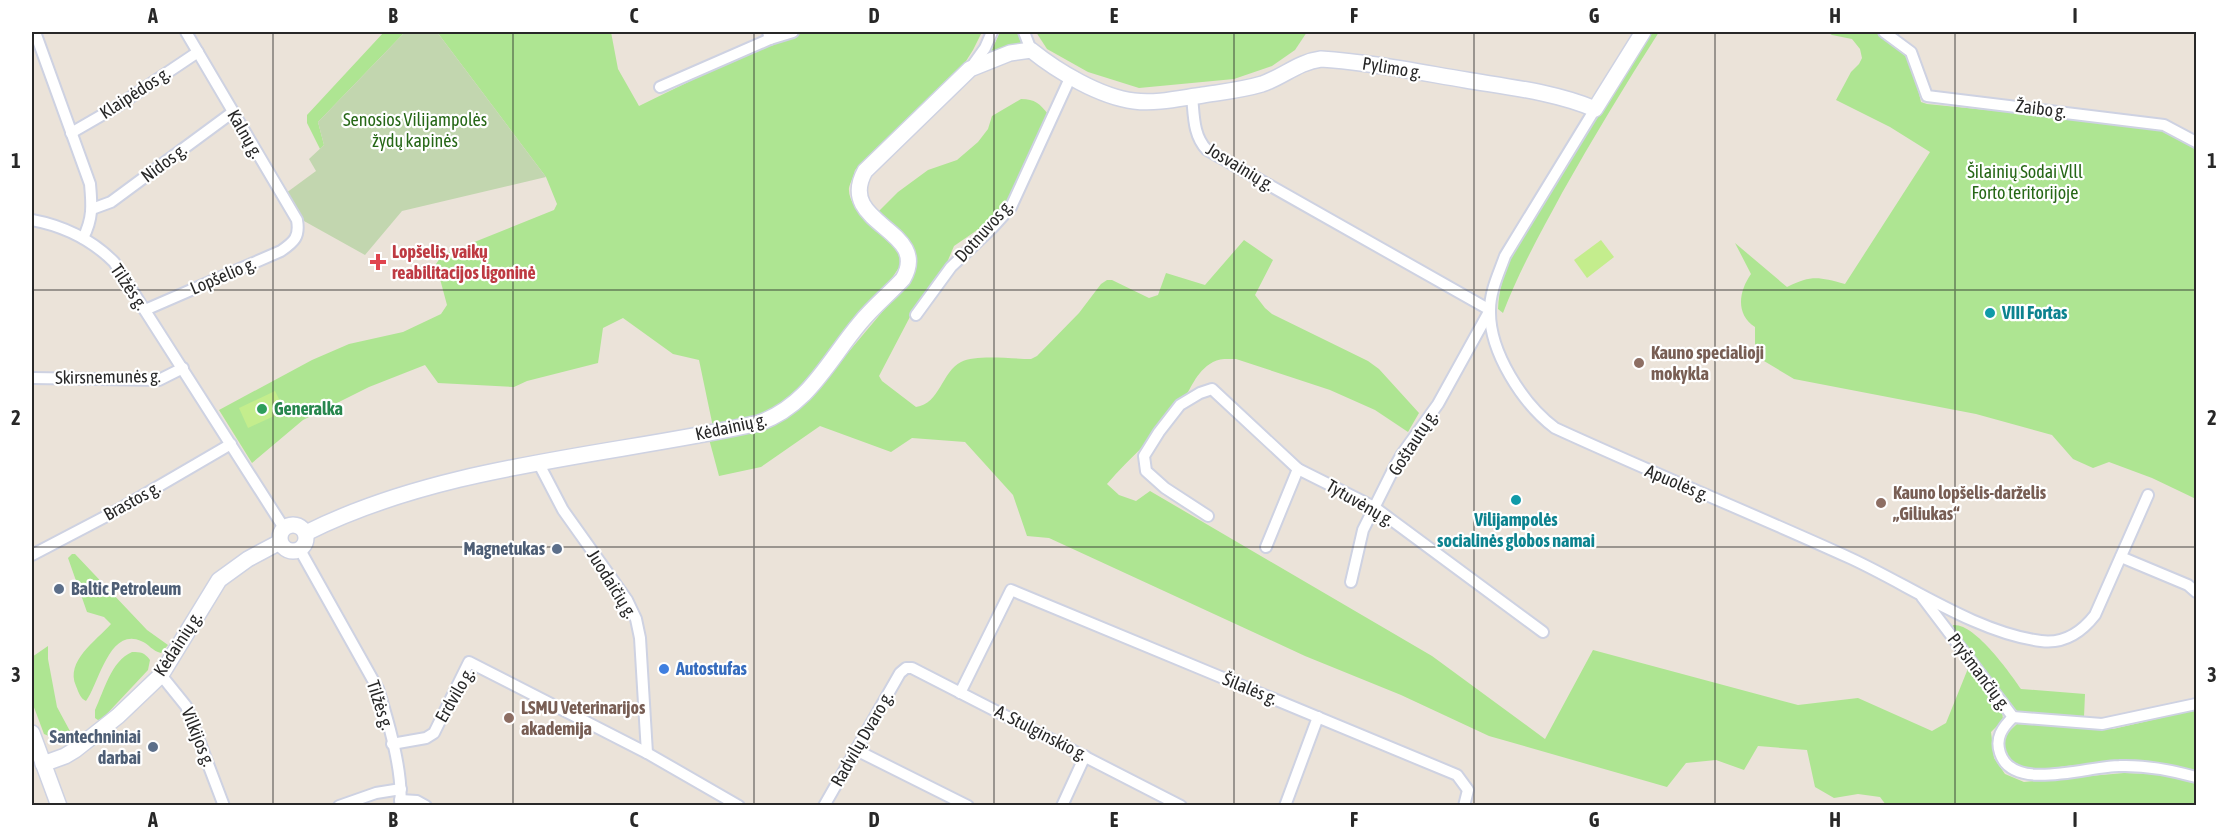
<svg xmlns="http://www.w3.org/2000/svg" width="2228" height="837" font-family="'Asap Condensed',sans-serif">
	<style>
		.green { fill: #aee592 }
		.cemetery { fill: #c2d6af }
		.pitch { fill: #c4ed8d }
		.lines { fill: none; stroke-linecap: round; stroke-linejoin: round }
		.street-casing { stroke: #ced2e2; stroke-width: 14 }
		.secondary-casing { stroke: #ced2e2; stroke-width: 18 }
		.street { stroke: #fff; stroke-width: 10 }
		.secondary { stroke: #fff; stroke-width: 15 }
		.grid { fill: none; stroke: #282828; stroke-width: 1.5; stroke-opacity: 0.55 }
		.health-dot { fill: #e0444e; stroke: #fff; stroke-width: 2 }
		.culture-dot { fill: #0f9aa8; stroke: #fff; stroke-width: 2 }
		.education-dot { fill: #8d6e63; stroke: #fff; stroke-width: 2 }
		.leisure-dot { fill: #2e9e5b; stroke: #fff; stroke-width: 2 }
		.service-dot { fill: #5c6f8a; stroke: #fff; stroke-width: 2 }
		.shop-dot { fill: #3f7fe0; stroke: #fff; stroke-width: 2 }
		.labels { text-anchor: middle; stroke-width: 4.5; stroke-linejoin: round; paint-order: stroke }
		.street-label { font-size: 18px; fill: #282828; stroke: #fff }
		.park-label { font-size: 18px; fill: #266716; stroke: #fff }
		.health-label { font-size: 18px; font-weight: bold; fill: #be3a42; stroke: #fff; text-anchor: start }
		.culture-label { font-size: 18px; font-weight: bold; fill: #0d838f; stroke: #fff; text-anchor: start }
		.education-label { font-size: 18px; font-weight: bold; fill: #785e54; stroke: #fff; text-anchor: start }
		.leisure-label { font-size: 18px; font-weight: bold; fill: #27864d; stroke: #fff; text-anchor: start }
		.service-label { font-size: 18px; font-weight: bold; fill: #4e5e75; stroke: #fff; text-anchor: end }
		.shop-label { font-size: 18px; font-weight: bold; fill: #366cbe; stroke: #fff; text-anchor: start }
		.neatline { fill: none; stroke: #282828; stroke-width: 2 }
		.grid-label { font-size: 20px; text-anchor: middle; font-weight: bold; fill: #282828 }
	</style>
	<rect width="100%" height="100%" fill="#ebe3d9"/>
	<g class="green">
		<path d="M 384,32 L 405,32 L 318,122 L 324,145 L 320,149 L 307,123 L 307,115 Z"/>
		<path d="M 437,32 L 611,32 L 618,69 L 639,106 L 766,44 L 799,32 L 982,32 L 973,50 L 956,77 L 855,170 C 854,176 850,183 849,188 C 847,210 885,238 899,251 L 900,266 L 884,290 L 799,391 L 771,410 L 748,419 L 713,427 L 699,360 L 673,354 L 623,318 L 603,328 L 598,363 L 527,381 L 514,387 L 438,383 L 425,365 L 369,387 L 303,420 L 252,463 L 219,410 L 312,360 L 349,344 L 403,332 L 441,314 L 447,305 L 436,264 L 442,255 L 554,210 L 557,204 L 546,177 Z"/>
		<path d="M 1000,32 L 1019,32 L 1022,44 L 990,54 Z"/>
		<path d="M 1036,32 L 1307,32 L 1295,50 L 1272,66 L 1234,79 L 1139,88 L 1088,72 L 1047,49 Z"/>
		<path d="M 1651,32 L 1659,32 C 1625,85 1593,138 1562,193 C 1541,232 1519,271 1503,313 L 1498,309 C 1500,259 1535,215 1560,174 C 1590,126 1620,79 1651,32 Z"/>
		<path d="M 1827,32 L 1898,32 L 1913,68 L 1921,102 L 1927,104 L 2127,124 L 2171,133 L 2196,148 L 2196,499 L 2152,478 L 2109,462 L 2093,468 L 2073,459 L 2052,435 L 1976,414 L 1794,379 L 1764,361 L 1755,347 L 1755,327 C 1735,314 1739,291 1751,274 L 1735,243 L 1787,287 C 1812,275 1818,277 1845,284 L 1930,152 L 1890,127 L 1836,100 L 1851,72 L 1859,64 L 1862,58 L 1860,49 L 1852,39 L 1832,35 Z"/>
		<path d="M 1021,99 C 1035,99 1040,104 1048,114 L 1016,187 L 1005,204 L 986,224 L 954,246 L 946,265 L 913,311 L 879,376 L 882,381 L 916,407 C 940,404 942,371 961,362 C 976,354 1013,359 1031,359 L 1037,356 L 1079,313 L 1101,284 L 1107,280 L 1112,280 L 1149,298 L 1158,295 L 1166,273 L 1205,285 L 1244,240 L 1273,260 L 1255,295 L 1265,308 L 1272,314 L 1368,361 L 1379,369 L 1419,413 L 1408,432 L 1375,410 L 1330,390 L 1236,359 C 1228,359 1220,358 1213,362 C 1195,372 1191,390 1180,405 C 1159,434 1130,457 1107,484 L 1119,495 L 1136,501 L 1150,491 L 1432,656 L 1545,739 L 1593,650 L 1798,705 L 1858,698 L 1932,731 L 1946,723 L 1969,666 L 2002,710 L 2003,720 L 1991,732 L 1994,758 L 2005,774 L 2024,782 L 2124,773 L 2174,775 L 2196,781 L 2196,805 L 1886,805 L 1880,797 L 1858,794 L 1834,798 L 1815,787 L 1807,750 L 1758,746 L 1744,770 L 1716,760 L 1686,763 L 1667,787 L 1489,736 L 1401,695 L 1305,656 L 1049,538 L 1027,536 L 1013,495 L 965,442 L 912,438 L 891,452 L 820,426 L 761,467 L 719,476 L 709,439 L 770,428 L 788,416 L 814,393 L 904,286 L 911,271 L 877,213 L 898,192 L 928,170 L 957,160 L 978,142 L 988,129 L 992,116 Z"/>
		<path d="M 72,554 L 75,554 L 147,630 L 168,645 L 161,653 C 152,651 149,644 141,641 C 109,627 99,684 86,701 C 80,698 79,693 76,686 C 65,661 96,641 111,624 L 104,617 L 87,612 L 68,558 Z"/>
		<path d="M 1953,625 C 1975,623 2010,673 2021,689 L 2085,694 L 2084,717 L 2019,712 L 2015,709 L 1952,631 Z"/>
		<path d="M 48,646 L 48,659 L 57,707 L 71,733 L 68,737 L 61,741 L 44,734 L 32,702 L 32,657 Z"/>
		<path d="M 132,652 C 141,652 144,652 150,660 L 148,670 L 103,718 L 98,720 L 95,718 L 95,710 C 104,691 111,661 132,652 Z"/>
		<path d="M 2196,710 L 2196,773 C 2154,751 2072,766 2026,771 C 2011,763 2003,755 2002,738 L 2017,724 L 2113,729 Z"/>
	</g>
	<path class="cemetery" d="M 405,32 L 437,32 L 546,177 L 402,211 L 365,255 L 304,221 L 286,193 L 316,171 L 309,159 L 324,145 L 318,122 Z"/>
	<g class="pitch">
		<path d="M 1601,240 L 1614,257 L 1587,278 L 1574,260 Z"/>
		<path d="M 275,391 L 285,411 L 248,428 L 239,408 Z"/>
	</g>
	<g class="lines">
		<g class="street-casing">
			<g id="street">
				<path d="M 35,32 L 90,184 C 92,205 93,219 83,238"/>
				<path d="M 1024,32 L 1031,50"/>
				<path d="M 1884,32 L 1911,52 L 1927,96 L 2164,125 L 2196,142"/>
				<path d="M 770,39 L 793,32"/>
				<path d="M 970,69 L 985,48 L 992,32"/>
				<path d="M 660,87 L 770,39 L 768,32"/>
				<path d="M 1192,96 C 1194,115 1193,136 1207,150 L 1490,310 L 1438,404 L 1402,454 L 1393,470 L 1363,530 L 1351,582"/>
				<path d="M 1595,109 L 1505,256 C 1499,273 1490,291 1490,310 C 1489,352 1523,404 1555,428 C 1653,473 1753,514 1850,558 C 1909,585 1977,633 2041,641 C 2064,644 2081,633 2095,615 L 2148,495"/>
				<path d="M 71,133 L 116,107 L 198,52"/>
				<path d="M 92,209 L 111,202 L 233,112"/>
				<path d="M 32,220 C 64,226 91,239 114,262 L 284,528"/>
				<path d="M 145,310 L 281,251 C 294,242 300,237 297,220 L 186,32"/>
				<path d="M 916,315 L 951,267 L 992,228 L 1011,207 L 1071,76"/>
				<path d="M 32,378 L 159,380 L 183,368"/>
				<path d="M 539,464 L 563,510 L 627,600 L 636,619 L 640,638 L 647,753"/>
				<path d="M 1208,516 L 1165,488 L 1146,471 L 1144,456 L 1159,432 L 1180,405 L 1200,393 L 1212,389 L 1298,469 L 1374,507 L 1543,632"/>
				<path d="M 1266,547 L 1298,469"/>
				<path d="M 300,550 L 378,689 C 388,720 404,773 400,806"/>
				<path d="M 32,555 L 116,511 L 231,444"/>
				<path d="M 2121,557 L 2188,585 L 2196,592"/>
				<path d="M 1922,597 L 2013,717 L 2102,724 L 2196,704"/>
				<path d="M 161,675 L 186,706 L 224,806"/>
				<path d="M 960,693 L 1011,590 L 1457,775 L 1468,790 L 1464,806"/>
				<path d="M 2013,717 C 2002,728 1995,738 2000,753 C 2013,793 2088,766 2119,766 C 2145,765 2171,770 2196,777"/>
				<path d="M 392,744 L 426,738 L 434,733 L 469,662 L 647,753 L 739,806"/>
				<path d="M 856,750 L 968,806"/>
				<path d="M 400,800 L 417,801 L 426,806"/>
				<path d="M 339,806 L 376,793 L 401,789"/>
				<path d="M 824,806 L 900,673 L 906,668 L 912,668 L 1181,806"/>
				<path d="M 1062,806 L 1085,756"/>
				<path d="M 1285,806 L 1318,717"/>
			</g>
		</g>
		<g class="secondary-casing">
			<g id="secondary">
				<circle cx="293" cy="538" r="13"/>
				<path d="M 306,533 C 443,464 611,456 759,423 C 809,405 828,361 860,323 C 873,307 889,294 903,279 C 932,229 835,225 865,171 L 970,69 L 1010,53 L 1031,50 C 1057,71 1100,97 1134,101 C 1156,104 1181,98 1203,95 C 1222,92 1242,90 1262,84 C 1283,77 1298,62 1321,59 C 1369,62 1418,72 1466,80 C 1508,87 1555,92 1595,109 L 1643,32"/>
				<path d="M 32,733 L 59,806"/>
				<path d="M 43,764 L 65,756 L 75,750 L 118,716 L 161,675 L 219,580 L 248,559 L 280,542"/>
			</g>
		</g>
		<use href="#street" class="street"/>
		<use href="#secondary" class="secondary"/>
	</g>
	<path class="grid" d="M 273,32 L 273,806M 513,32 L 513,806M 754,32 L 754,806M 994,32 L 994,806M 1234,32 L 1234,806M 1474,32 L 1474,806M 1715,32 L 1715,806M 1955,32 L 1955,806M 32,290 L 2196,290M 32,547 L 2196,547"/>
	<path class="health-dot" d="M375 253h6v6h6v6h-6v6h-6v-6h-6v-6h6z"/>
	<g class="culture-dot">
		<circle cx="1990" cy="313" r="6"/>
		<circle cx="1516" cy="500" r="6"/>
	</g>
	<g class="education-dot">
		<circle cx="1639" cy="363" r="6"/>
		<circle cx="1881" cy="503" r="6"/>
		<circle cx="509" cy="718" r="6"/>
	</g>
	<circle class="leisure-dot" cx="262" cy="409" r="6"/>
	<g class="service-dot">
		<circle cx="557" cy="549" r="6"/>
		<circle cx="59" cy="589" r="6"/>
		<circle cx="153" cy="747" r="6"/>
	</g>
	<circle class="shop-dot" cx="664" cy="669" r="6"/>
	<g class="labels">
		<g class="street-label">
			<text transform="translate(1392 68) rotate(9)" y="6">Pylimo g.</text>
			<text transform="translate(135 93) rotate(-33)" y="6">Klaipėdos g.</text>
			<text transform="translate(2041 109) rotate(7)" y="6">Žaibo g.</text>
			<text transform="translate(245 134) rotate(60)" y="6">Kalnų g.</text>
			<text transform="translate(164 163) rotate(-37)" y="6">Nidos g.</text>
			<text transform="translate(1240 167) rotate(31)" y="6">Josvainių g.</text>
			<text transform="translate(984 231) rotate(-48)" y="6">Dotnuvos g.</text>
			<text transform="translate(223 276) rotate(-23)" y="6">Lopšelio g.</text>
			<text transform="translate(129 287) rotate(56)" y="6">Tilžės g.</text>
			<text transform="translate(108 377) rotate(-1)" y="6">Skirsnemunės g.</text>
			<text transform="translate(731 427) rotate(-12)" y="6">Kėdainių g.</text>
			<text transform="translate(1413 443) rotate(-57)" y="6">Goštautų g.</text>
			<text transform="translate(1677 483) rotate(23)" y="6">Apuolės g.</text>
			<text transform="translate(132 501) rotate(-29)" y="6">Brastos g.</text>
			<text transform="translate(1360 503) rotate(30)" y="6">Tytuvėnų g.</text>
			<text transform="translate(612 584) rotate(58)" y="6">Juodaičių g.</text>
			<text transform="translate(178 644) rotate(-57)" y="6">Kėdainių g.</text>
			<text transform="translate(1979 672) rotate(53)" y="6">Pryšmančių g.</text>
			<text transform="translate(1250 689) rotate(22)" y="6">Šilalės g.</text>
			<text transform="translate(455 695) rotate(-60)" y="6">Erdvilo g.</text>
			<text transform="translate(380 705) rotate(72)" y="6">Tilžės g.</text>
			<text transform="translate(1041 733) rotate(27)" y="6">A. Stulginskio g.</text>
			<text transform="translate(198 737) rotate(68)" y="6">Vilkijos g.</text>
			<text transform="translate(862 739) rotate(-60)" y="6">Radvilų Dvaro g.</text>
		</g>
		<g class="park-label">
			<text x="415" y="126">Senosios Vilijampolės<tspan x="415" dy="21">žydų kapinės</tspan></text>
			<text x="2025" y="178">Šilainių Sodai Vlll<tspan x="2025" dy="21">Forto teritorijoje</tspan></text>
		</g>
		<g class="health-label">
			<text x="392" y="258">Lopšelis, vaikų<tspan x="392" dy="21">reabilitacijos ligoninė</tspan></text>
		</g>
		<g class="culture-label">
			<text x="2002" y="319">VIII Fortas</text>
			<text x="1516" y="526" text-anchor="middle">Vilijampolės<tspan x="1516" dy="21">socialinės globos namai</tspan></text>
		</g>
		<g class="education-label">
			<text x="1651" y="359">Kauno specialioji<tspan x="1651" dy="21">mokykla</tspan></text>
			<text x="1893" y="499">Kauno lopšelis-darželis<tspan x="1893" dy="21">„Giliukas“</tspan></text>
			<text x="521" y="714">LSMU Veterinarijos<tspan x="521" dy="21">akademija</tspan></text>
		</g>
		<g class="leisure-label">
			<text x="274" y="415">Generalka</text>
		</g>
		<g class="service-label">
			<text x="545" y="555">Magnetukas</text>
			<text x="71" y="595" text-anchor="start">Baltic Petroleum</text>
			<text x="141" y="743">Santechniniai<tspan x="141" dy="21">darbai</tspan></text>
		</g>
		<g class="shop-label">
			<text x="676" y="675">Autostufas</text>
		</g>
	</g>
	<rect width="2228" height="837" fill="none" stroke="#ffffff" stroke-width="66"/>
	<rect x="33" y="33" width="2162" height="771" class="neatline"/>
	<g class="grid-label">
		<text x="153" y="23">A</text>
		<text x="393" y="23">B</text>
		<text x="634" y="23">C</text>
		<text x="874" y="23">D</text>
		<text x="1114" y="23">E</text>
		<text x="1354" y="23">F</text>
		<text x="1594" y="23">G</text>
		<text x="1835" y="23">H</text>
		<text x="2075" y="23">I</text>
		<text x="16" y="168">1</text>
		<text x="2212" y="168">1</text>
		<text x="16" y="425">2</text>
		<text x="2212" y="425">2</text>
		<text x="16" y="682">3</text>
		<text x="2212" y="682">3</text>
		<text x="153" y="827">A</text>
		<text x="393" y="827">B</text>
		<text x="634" y="827">C</text>
		<text x="874" y="827">D</text>
		<text x="1114" y="827">E</text>
		<text x="1354" y="827">F</text>
		<text x="1594" y="827">G</text>
		<text x="1835" y="827">H</text>
		<text x="2075" y="827">I</text>
	</g>
</svg>
